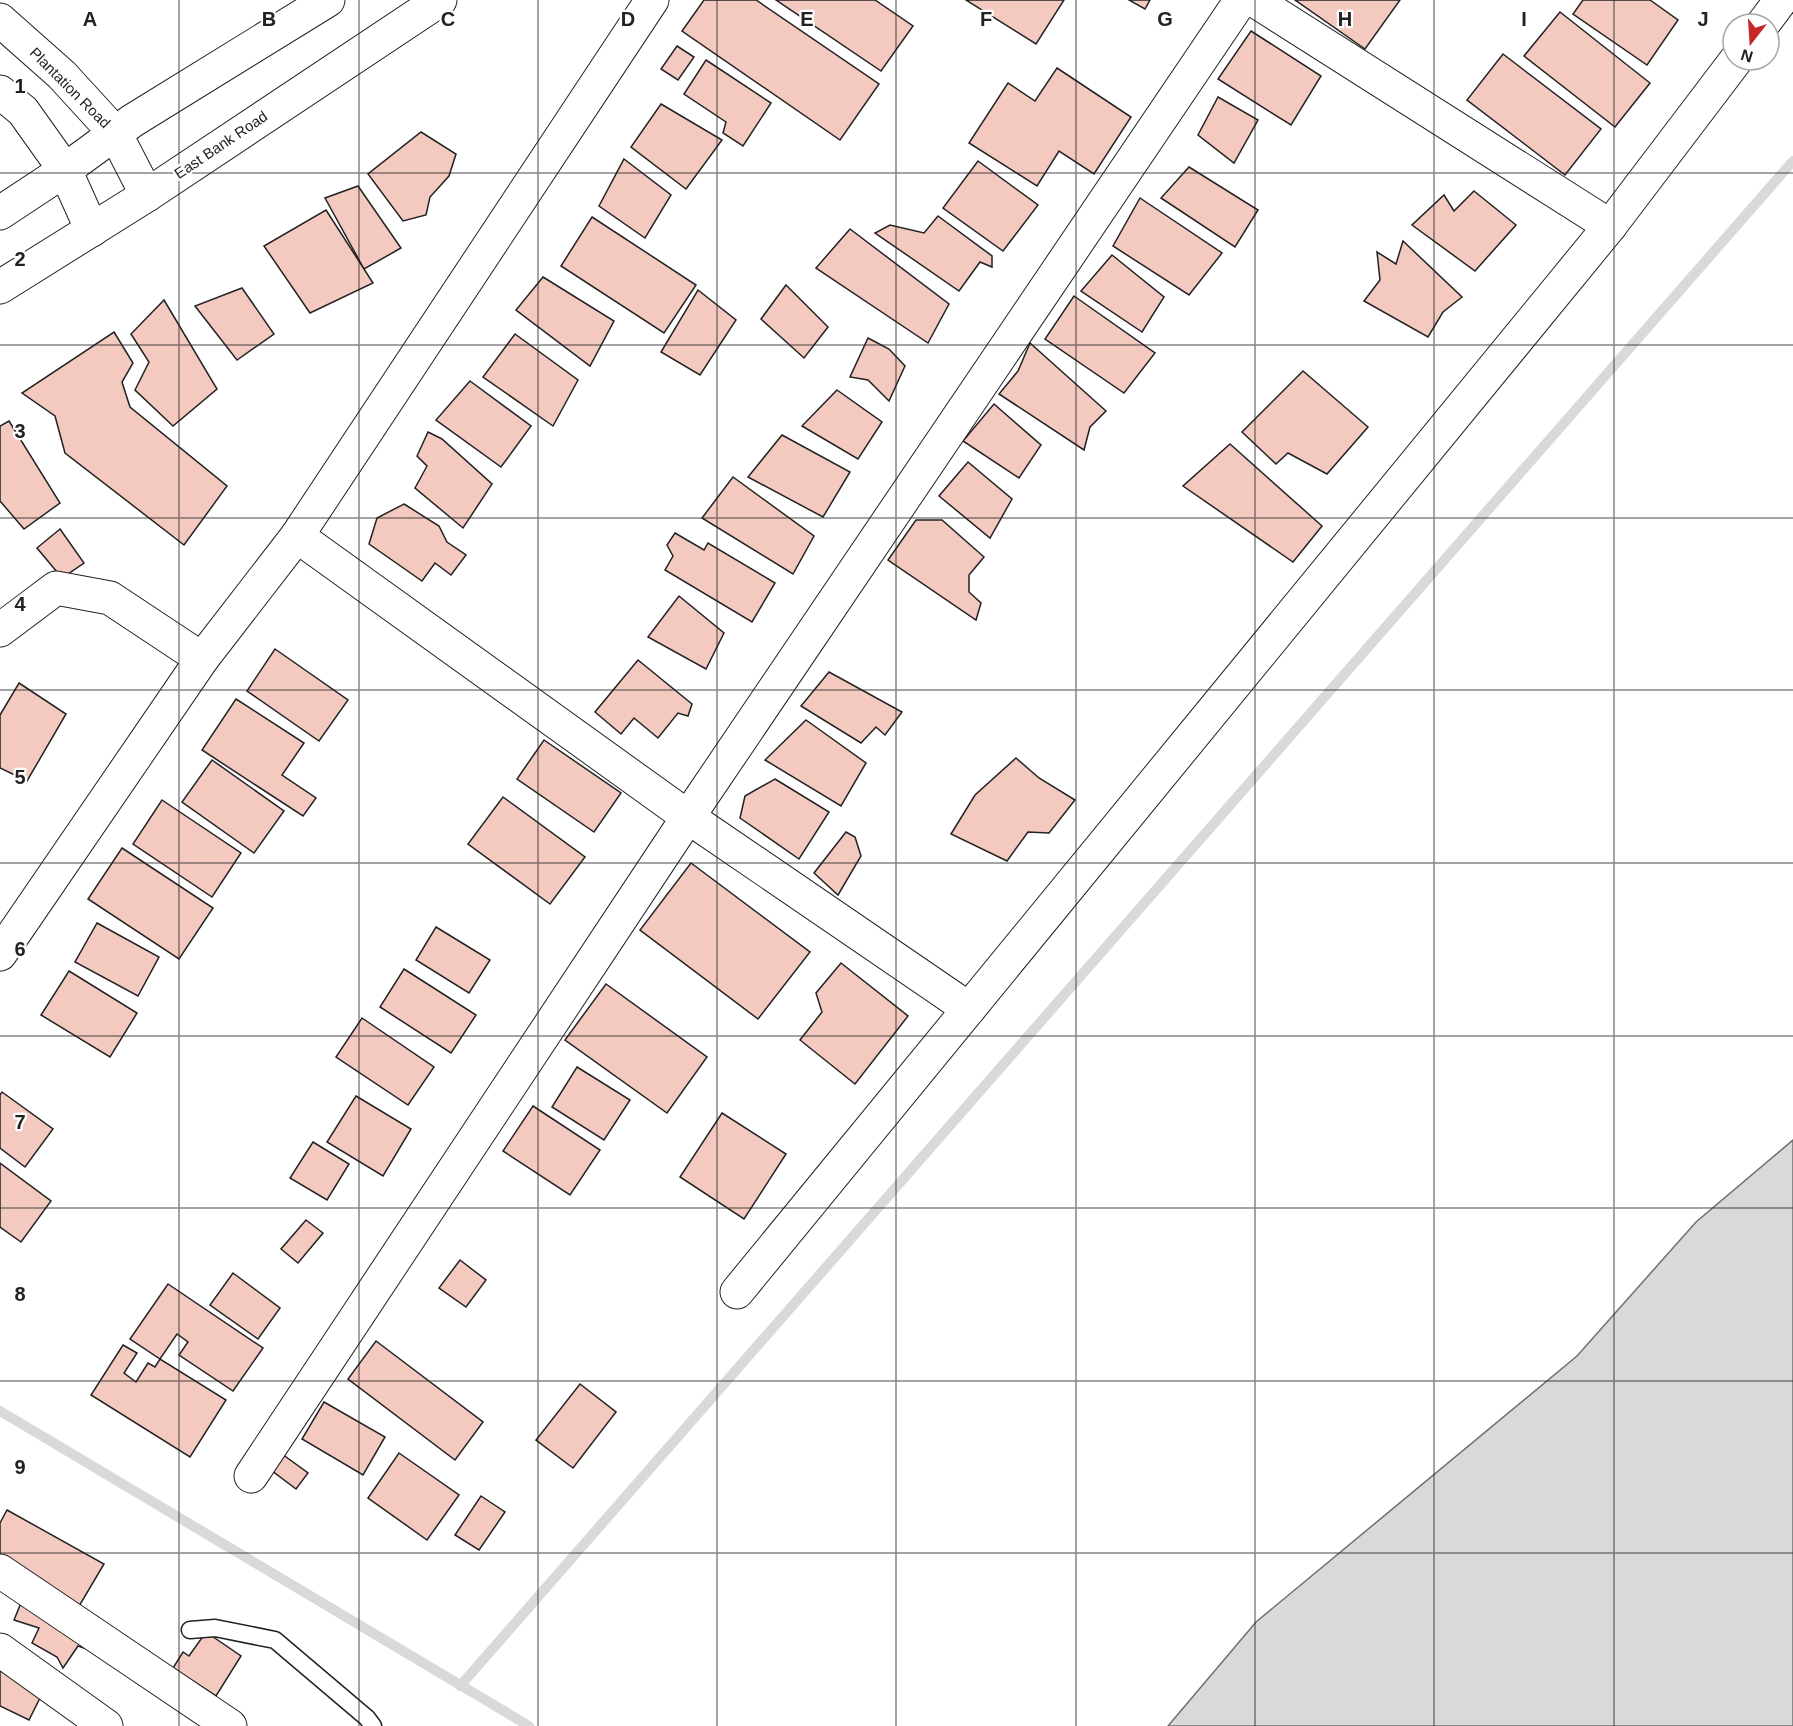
<svg xmlns="http://www.w3.org/2000/svg" width="1793" height="1726" font-family="Helvetica,sans-serif">
	<style>
		.water { fill: #d9d9d9; stroke: #6f6f6f; stroke-width: 1.5 }
		.lines { fill: none; stroke-linecap: round; stroke-linejoin: round }
		.stream { stroke: #d9d9d9; stroke-width: 10 }
		.building { fill: #f3c9c0; stroke: #222; stroke-width: 1.5 }
		.service-casing { stroke: #222; stroke-width: 19 }
		.minor-casing { stroke: #222; stroke-width: 35 }
		.tertiary-casing { stroke: #222; stroke-width: 35 }
		.primary-casing { stroke: #222; stroke-width: 35 }
		.service { stroke: #fff; stroke-width: 16 }
		.minor { stroke: #fff; stroke-width: 33 }
		.tertiary { stroke: #fff; stroke-width: 33 }
		.primary { stroke: #fff; stroke-width: 33 }
		.grid { fill: none; stroke: #222; stroke-width: 1.5; stroke-opacity: 0.55 }
		.labels { text-anchor: middle; stroke-width: 4.5; stroke-linejoin: round; paint-order: stroke }
		.street-label { font-size: 15px; fill: #222; stroke: #fff }
		.grid-label { font-size: 20px; text-anchor: middle; font-weight: bold; fill: #222; stroke: #fff; stroke-width: 4.5; stroke-linejoin: round; paint-order: stroke }
	</style>
	<rect width="100%" height="100%" fill="#fff"/>
	<path class="water" d="M 1793,1140 L 1793,1726 L 1168,1726 L 1256,1622 L 1577,1356 L 1696,1222 Z"/>
	<g class="lines">
		<g class="stream">
			<path d="M 0,1411 L 529,1726"/>
			<path d="M 460,1686 L 1793,161"/>
		</g>
	</g>
	<g class="building">
		<path d="M 704,0 L 756,0 L 879,84 L 840,140 L 682,31 Z"/>
		<path d="M 776,0 L 875,0 L 913,26 L 881,71 Z"/>
		<path d="M 966,0 L 1064,0 L 1036,44 Z"/>
		<path d="M 1129,0 L 1150,0 L 1145,9 Z"/>
		<path d="M 1295,0 L 1400,0 L 1365,49 Z"/>
		<path d="M 1583,0 L 1650,0 L 1678,20 L 1647,65 L 1573,14 Z"/>
		<path d="M 1560,12 L 1650,83 L 1615,127 L 1524,56 Z"/>
		<path d="M 1251,31 L 1321,76 L 1291,125 L 1218,79 Z"/>
		<path d="M 677,46 L 694,57 L 678,80 L 661,69 Z"/>
		<path d="M 1503,54 L 1601,129 L 1565,175 L 1467,100 Z"/>
		<path d="M 706,60 L 771,103 L 743,146 L 723,133 L 726,122 L 684,94 Z"/>
		<path d="M 1057,68 L 1131,117 L 1094,174 L 1059,151 L 1037,186 L 969,143 L 1008,83 L 1035,101 Z"/>
		<path d="M 1218,97 L 1258,120 L 1234,163 L 1198,135 Z"/>
		<path d="M 661,104 L 722,140 L 686,189 L 631,147 Z"/>
		<path d="M 421,132 L 456,154 L 449,176 L 430,197 L 426,215 L 403,221 L 368,174 Z"/>
		<path d="M 624,159 L 671,195 L 645,238 L 599,206 Z"/>
		<path d="M 978,161 L 1038,205 L 1003,251 L 943,208 Z"/>
		<path d="M 1189,167 L 1258,210 L 1235,247 L 1161,198 Z"/>
		<path d="M 358,186 L 401,248 L 364,269 L 325,198 Z"/>
		<path d="M 1474,191 L 1516,225 L 1475,271 L 1412,225 L 1444,195 L 1454,211 Z"/>
		<path d="M 1140,198 L 1222,253 L 1189,295 L 1113,246 Z"/>
		<path d="M 326,210 L 373,283 L 310,313 L 264,246 Z"/>
		<path d="M 938,216 L 992,256 L 992,267 L 980,262 L 959,291 L 875,233 L 890,225 L 924,233 Z"/>
		<path d="M 592,217 L 696,285 L 664,333 L 561,266 Z"/>
		<path d="M 850,229 L 949,304 L 928,343 L 816,268 Z"/>
		<path d="M 1403,241 L 1462,297 L 1443,312 L 1428,337 L 1364,301 L 1380,280 L 1377,252 L 1396,264 Z"/>
		<path d="M 1112,255 L 1164,297 L 1142,332 L 1081,291 Z"/>
		<path d="M 543,277 L 614,321 L 590,366 L 516,310 Z"/>
		<path d="M 786,285 L 828,327 L 804,358 L 761,319 Z"/>
		<path d="M 242,288 L 274,334 L 237,360 L 195,306 Z"/>
		<path d="M 698,290 L 736,320 L 700,375 L 661,352 Z"/>
		<path d="M 1074,296 L 1155,353 L 1124,393 L 1045,339 Z"/>
		<path d="M 164,300 L 217,389 L 173,426 L 135,390 L 149,362 L 131,334 Z"/>
		<path d="M 114,332 L 133,363 L 122,382 L 130,407 L 227,486 L 184,545 L 65,453 L 55,416 L 22,393 Z"/>
		<path d="M 515,334 L 578,380 L 553,426 L 483,377 Z"/>
		<path d="M 868,338 L 889,349 L 905,366 L 889,401 L 868,380 L 850,377 Z"/>
		<path d="M 1030,343 L 1106,411 L 1090,427 L 1084,450 L 999,394 L 1018,371 Z"/>
		<path d="M 1303,371 L 1368,427 L 1327,474 L 1288,453 L 1276,464 L 1242,432 Z"/>
		<path d="M 470,381 L 531,426 L 501,467 L 436,420 Z"/>
		<path d="M 837,390 L 882,422 L 858,459 L 802,426 Z"/>
		<path d="M 994,404 L 1041,445 L 1019,478 L 963,441 Z"/>
		<path d="M 9,421 L 60,503 L 24,529 L 0,501 L 0,426 Z"/>
		<path d="M 428,432 L 442,439 L 492,484 L 463,528 L 415,488 L 427,466 L 417,456 Z"/>
		<path d="M 782,435 L 850,472 L 823,517 L 748,477 Z"/>
		<path d="M 1230,444 L 1322,526 L 1293,562 L 1183,486 Z"/>
		<path d="M 968,462 L 1012,499 L 990,538 L 939,496 Z"/>
		<path d="M 733,477 L 814,536 L 793,574 L 702,518 Z"/>
		<path d="M 404,504 L 439,526 L 447,542 L 466,555 L 451,575 L 435,563 L 422,581 L 369,544 L 377,518 Z"/>
		<path d="M 916,520 L 942,520 L 984,557 L 969,575 L 969,592 L 981,603 L 976,620 L 888,560 Z"/>
		<path d="M 60,529 L 84,563 L 62,578 L 37,548 Z"/>
		<path d="M 675,533 L 704,550 L 708,543 L 775,583 L 752,622 L 665,570 L 673,556 L 667,545 Z"/>
		<path d="M 679,596 L 724,633 L 706,669 L 648,637 Z"/>
		<path d="M 275,649 L 348,700 L 319,741 L 247,691 Z"/>
		<path d="M 638,660 L 692,704 L 688,716 L 678,713 L 658,738 L 634,718 L 621,734 L 595,712 Z"/>
		<path d="M 829,672 L 902,712 L 885,735 L 876,727 L 861,743 L 801,706 Z"/>
		<path d="M 19,683 L 66,714 L 27,781 L 0,768 L 0,715 Z"/>
		<path d="M 236,699 L 304,743 L 282,775 L 316,798 L 303,816 L 202,750 Z"/>
		<path d="M 806,720 L 866,763 L 841,806 L 765,760 Z"/>
		<path d="M 544,740 L 621,793 L 594,832 L 517,779 Z"/>
		<path d="M 1016,758 L 1039,778 L 1075,800 L 1049,833 L 1028,832 L 1007,861 L 951,834 L 975,795 Z"/>
		<path d="M 212,760 L 284,811 L 254,853 L 182,802 Z"/>
		<path d="M 775,779 L 829,812 L 799,859 L 740,818 L 745,796 Z"/>
		<path d="M 503,797 L 585,857 L 550,904 L 468,844 Z"/>
		<path d="M 162,800 L 241,853 L 212,897 L 133,844 Z"/>
		<path d="M 846,832 L 855,837 L 861,856 L 838,895 L 814,873 Z"/>
		<path d="M 122,848 L 213,908 L 179,959 L 88,899 Z"/>
		<path d="M 691,863 L 810,952 L 758,1019 L 640,930 Z"/>
		<path d="M 97,923 L 159,957 L 138,996 L 75,962 Z"/>
		<path d="M 436,927 L 490,960 L 469,993 L 416,960 Z"/>
		<path d="M 841,963 L 908,1016 L 855,1084 L 800,1040 L 822,1012 L 816,993 Z"/>
		<path d="M 404,969 L 476,1015 L 451,1053 L 380,1007 Z"/>
		<path d="M 69,971 L 137,1013 L 110,1057 L 41,1015 Z"/>
		<path d="M 606,984 L 707,1057 L 667,1113 L 565,1040 Z"/>
		<path d="M 362,1018 L 434,1067 L 408,1105 L 336,1057 Z"/>
		<path d="M 577,1067 L 630,1100 L 604,1140 L 552,1107 Z"/>
		<path d="M 2,1092 L 53,1129 L 25,1167 L 0,1148 L 0,1095 Z"/>
		<path d="M 356,1096 L 411,1129 L 383,1176 L 327,1142 Z"/>
		<path d="M 533,1106 L 600,1150 L 570,1195 L 503,1151 Z"/>
		<path d="M 722,1113 L 786,1154 L 744,1219 L 680,1177 Z"/>
		<path d="M 313,1142 L 349,1164 L 327,1200 L 290,1178 Z"/>
		<path d="M 0,1163 L 51,1201 L 21,1242 L 0,1227 Z"/>
		<path d="M 306,1220 L 323,1233 L 298,1263 L 281,1249 Z"/>
		<path d="M 460,1260 L 486,1280 L 466,1307 L 439,1288 Z"/>
		<path d="M 233,1273 L 280,1308 L 258,1339 L 210,1305 Z"/>
		<path d="M 168,1284 L 263,1348 L 233,1391 L 179,1355 L 188,1342 L 177,1334 L 160,1359 L 130,1339 Z"/>
		<path d="M 376,1341 L 483,1422 L 455,1460 L 348,1379 Z"/>
		<path d="M 123,1345 L 137,1353 L 124,1373 L 136,1382 L 148,1363 L 155,1367 L 160,1359 L 226,1400 L 190,1457 L 91,1395 Z"/>
		<path d="M 580,1384 L 616,1412 L 573,1468 L 536,1440 Z"/>
		<path d="M 324,1402 L 385,1437 L 363,1475 L 302,1439 Z"/>
		<path d="M 399,1453 L 459,1495 L 427,1540 L 368,1498 Z"/>
		<path d="M 282,1454 L 308,1473 L 296,1489 L 271,1470 Z"/>
		<path d="M 481,1496 L 505,1512 L 479,1550 L 455,1535 Z"/>
		<path d="M 7,1510 L 104,1564 L 78,1608 L 0,1558 L 0,1523 Z"/>
		<path d="M 23,1598 L 87,1649 L 78,1646 L 63,1668 L 57,1657 L 32,1643 L 39,1628 L 14,1620 Z"/>
		<path d="M 206,1632 L 241,1656 L 216,1696 L 173,1668 L 183,1652 L 189,1656 Z"/>
		<path d="M 0,1655 L 52,1674 L 29,1720 L 0,1706 Z"/>
	</g>
	<g class="lines">
		<g class="service-casing">
			<path id="service" d="M 190,1630 L 215,1628 L 275,1640 L 367,1718 L 373,1726"/>
		</g>
		<g class="minor-casing">
			<g id="minor">
				<path d="M 1254,0 L 1610,226"/>
				<path d="M 1763,24 L 1781,0"/>
				<path d="M 297,536 L 688,817 L 969,1009"/>
				<path d="M 0,630 L 56,588 L 110,598 L 202,659"/>
				<path d="M 0,954 L 202,659 L 297,536 L 652,0"/>
				<path d="M 737,1292 L 1610,226 L 1736,60"/>
				<path d="M 251,1476 L 688,817 L 1241,0"/>
			</g>
		</g>
		<g class="tertiary-casing">
			<g id="tertiary">
				<path d="M 0,20 L 62,75 L 115,133 L 147,195"/>
				<path d="M 0,92 L 23,111 L 65,170 L 92,230"/>
			</g>
		</g>
		<g class="primary-casing">
			<g id="primary">
				<path d="M 0,213 L 65,170 L 132,121 L 328,0"/>
				<path d="M 0,287 L 147,195 L 440,0"/>
				<path d="M 0,1571 L 230,1726"/>
				<path d="M 0,1650 L 106,1726"/>
			</g>
		</g>
		<use href="#service" class="service"/>
		<use href="#minor" class="minor"/>
		<use href="#tertiary" class="tertiary"/>
		<use href="#primary" class="primary"/>
	</g>
	<path class="grid" d="M 179,0 L 179,1726M 359,0 L 359,1726M 538,0 L 538,1726M 717,0 L 717,1726M 896,0 L 896,1726M 1076,0 L 1076,1726M 1255,0 L 1255,1726M 1434,0 L 1434,1726M 1614,0 L 1614,1726M 0,173 L 1793,173M 0,345 L 1793,345M 0,518 L 1793,518M 0,690 L 1793,690M 0,863 L 1793,863M 0,1036 L 1793,1036M 0,1208 L 1793,1208M 0,1381 L 1793,1381M 0,1553 L 1793,1553"/>
	<g class="labels">
		<g class="street-label">
			<text transform="translate(70 88) rotate(45)" y="5">Plantation Road</text>
			<text transform="translate(221 145) rotate(-34)" y="5">East Bank Road</text>
		</g>
	</g>
	<g class="grid-label">
		<text x="90" y="26">A</text>
		<text x="269" y="26">B</text>
		<text x="448" y="26">C</text>
		<text x="628" y="26">D</text>
		<text x="807" y="26">E</text>
		<text x="986" y="26">F</text>
		<text x="1165" y="26">G</text>
		<text x="1345" y="26">H</text>
		<text x="1524" y="26">I</text>
		<text x="1703" y="26">J</text>
		<text x="20" y="93">1</text>
		<text x="20" y="266">2</text>
		<text x="20" y="438">3</text>
		<text x="20" y="611">4</text>
		<text x="20" y="784">5</text>
		<text x="20" y="956">6</text>
		<text x="20" y="1129">7</text>
		<text x="20" y="1301">8</text>
		<text x="20" y="1474">9</text>
	</g>
	<g transform="translate(1751 42) rotate(197)"><circle r="28" fill="#ffffff" stroke="#a7a7a7" stroke-width="1.5"/>
	<path d="M0-4.5L10 22L0 15L-10 22Z" fill="#c62828"/>
	<text y="-9" font-size="16" font-weight="bold" text-anchor="middle" fill="#222222">N</text>
	</g>
</svg>
